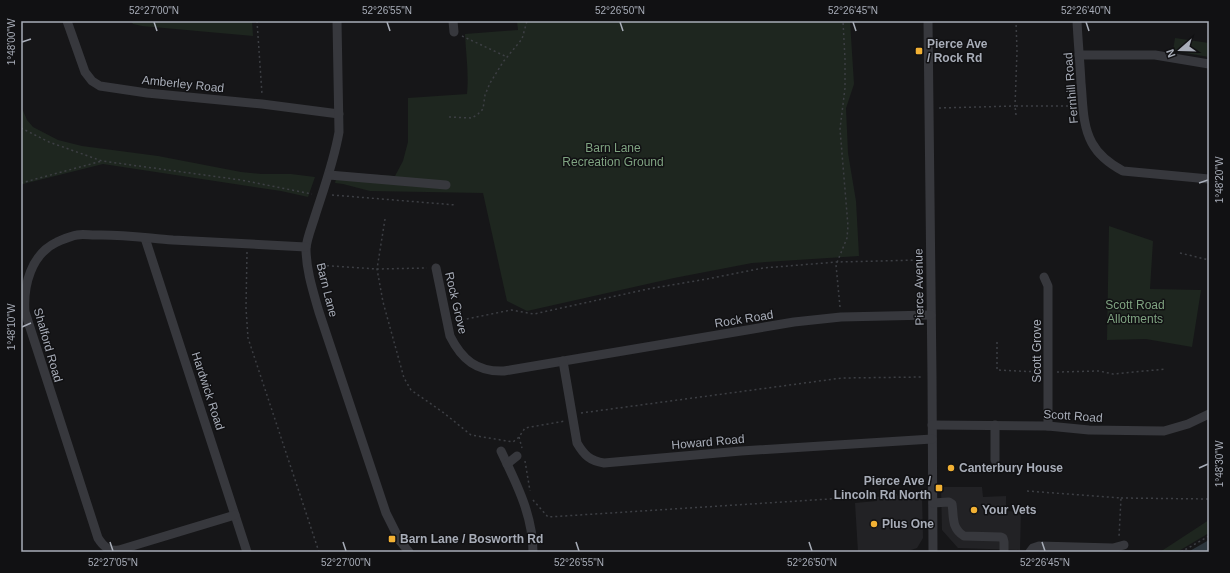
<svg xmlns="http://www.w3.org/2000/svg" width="1230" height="573" font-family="Arial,sans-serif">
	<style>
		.built { fill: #222225 }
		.green { fill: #1e261f }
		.water { fill: #2c353c }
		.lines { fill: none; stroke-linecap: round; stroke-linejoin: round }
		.path { stroke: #3d3f44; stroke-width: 1.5; stroke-dasharray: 2 3; stroke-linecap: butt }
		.minor { stroke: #37383d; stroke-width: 9 }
		.ticks { fill: none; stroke: #a8adb8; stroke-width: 1.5 }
		.poi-dot { fill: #f2b134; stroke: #111113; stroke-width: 1.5 }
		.labels { text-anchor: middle; stroke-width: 3; stroke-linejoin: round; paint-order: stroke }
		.poi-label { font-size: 12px; font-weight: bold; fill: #a8adb8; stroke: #111113; text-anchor: start }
		.street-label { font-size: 12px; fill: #a8adb8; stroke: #111113 }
		.park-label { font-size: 12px; fill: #7fa381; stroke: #111113 }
		.neatline { fill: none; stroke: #a8adb8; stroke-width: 1.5 }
		.ticks-label { font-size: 10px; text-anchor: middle; fill: #a8adb8 }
	</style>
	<rect width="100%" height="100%" fill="#161618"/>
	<g class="built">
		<path d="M 941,487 L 982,487 L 983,497 L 1006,496 L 1006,511 L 1021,512 L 1020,550 L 958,548 L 942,530 Z"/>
		<path d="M 922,494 L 923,538 L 917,548 L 908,551 L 858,552 L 855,503 L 877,501 L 877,497 Z"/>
	</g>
	<g class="green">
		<path d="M 131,21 L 252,21 L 253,36 L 142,26 L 133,24 Z"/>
		<path d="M 517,21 L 850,21 L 854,84 L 846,108 L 848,153 L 856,201 L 859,256 L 752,263 L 674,278 L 527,311 L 507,301 L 483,193 L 370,191 L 343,184 L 335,183 L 338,172 L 395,176 L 403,161 L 408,142 L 408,98 L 467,94 C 469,74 466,55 465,34 L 518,30 Z"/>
		<path d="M 1175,38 L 1209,43 L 1209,57 L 1173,51 Z"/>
		<path d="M 21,106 L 27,120 L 33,127 L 58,140 L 82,146 L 158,156 L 241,172 L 261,174 L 291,174 L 315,177 L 308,197 L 281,191 L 103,164 L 23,184 L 21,186 Z"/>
		<path d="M 1109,226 L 1153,241 L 1150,289 L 1201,290 L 1192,347 L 1146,339 L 1107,340 Z"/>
		<path d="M 1209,520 L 1209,533 L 1177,552 L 1160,552 Z"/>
	</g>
	<path class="water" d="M 1209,540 L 1209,552 L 1188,552 Z"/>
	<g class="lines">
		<g class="path">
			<path d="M 257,21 L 262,94"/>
			<path d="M 462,36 L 507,57"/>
			<path d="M 939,108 L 1015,106 L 1017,51 L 1016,21"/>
			<path d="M 1016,115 L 1015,106 L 1073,106"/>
			<path d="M 449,117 L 472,118 L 478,114 L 483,109 L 485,95 L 490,83 L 503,62 L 522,39 L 527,21"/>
			<path d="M 21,128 L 49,142 L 102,161 L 241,180 L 312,194"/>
			<path d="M 21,183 L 102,161"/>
			<path d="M 332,195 L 456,205"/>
			<path d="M 385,219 L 377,269 L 383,302 L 404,378 L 411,390 L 444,413 L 471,435 L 513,442 L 519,437 L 525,428 L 565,421"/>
			<path d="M 247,252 L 246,308 L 248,338 L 319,552"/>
			<path d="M 1180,253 L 1209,260"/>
			<path d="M 317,265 L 377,269 L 427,268"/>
			<path d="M 840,307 L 836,265 L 847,238 L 848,226 L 840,129 L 845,88 L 845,59 L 843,21"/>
			<path d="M 457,321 L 511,310 L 534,314 L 648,289 L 707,279 L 763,268 L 837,262 L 921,260"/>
			<path d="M 997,342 L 997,370 L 1039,372"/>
			<path d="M 1057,372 L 1099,371 L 1113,374 L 1166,369"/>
			<path d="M 581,413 L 842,378 L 923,377"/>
			<path d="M 519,437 L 522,448"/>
			<path d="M 525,461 L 530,491"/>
			<path d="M 1027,491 L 1121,498 L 1119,537"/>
			<path d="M 1121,498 L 1209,499"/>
			<path d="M 533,500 L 548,517 L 923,493"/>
			<path d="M 1181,552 L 1209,536"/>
		</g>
		<g class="minor">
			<path d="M 67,21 L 85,72 L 92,81 L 100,86 L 147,93 L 262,104 L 339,114"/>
			<path d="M 337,21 L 339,132 C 334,161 324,188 315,216 C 312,226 307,238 306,248 C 306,270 313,291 319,312 L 386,513 L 400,541 L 409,552"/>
			<path d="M 453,21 L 454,32"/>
			<path d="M 928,21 L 932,377 L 933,552"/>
			<path d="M 1077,21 C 1078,42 1080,62 1081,83 C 1083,102 1082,125 1092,143 C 1099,156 1110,164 1123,171 L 1209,179"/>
			<path d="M 1079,55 L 1155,55 L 1209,64"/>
			<path d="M 329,175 L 446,185"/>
			<path d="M 145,238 L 247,552"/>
			<path d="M 436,268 L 450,336 C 462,360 477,372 504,371 L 794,322 L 841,317 L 931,315"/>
			<path d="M 1044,277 L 1048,286 L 1048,426"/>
			<path d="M 563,361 L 577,443 C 584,455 590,461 604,463 L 741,451 L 932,439"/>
			<path d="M 932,425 L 1048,426 L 1089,430 L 1164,431 L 1188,424 L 1209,414"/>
			<path d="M 995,425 L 995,460"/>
			<path d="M 501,451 C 516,483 533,515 533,552"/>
			<path d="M 507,464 L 517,456"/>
			<path d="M 933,503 L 949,502 L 952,504 C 954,517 951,528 964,536 L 1001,537 L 1003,538 L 1004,542 L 1004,552"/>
			<path d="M 235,515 L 119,550 C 109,552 103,546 98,538 L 25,312 C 23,286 31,254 57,242 C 62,240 70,236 77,235 C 82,234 89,235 95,235 C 121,234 147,238 173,240 C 218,242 262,245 306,247"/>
			<path d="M 1030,552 L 1033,548 L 1039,546 L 1113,548 L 1124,545"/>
		</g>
	</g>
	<path class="ticks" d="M 154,22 L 157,31M 387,22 L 390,31M 620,22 L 623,31M 853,22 L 856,31M 1086,22 L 1089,31M 22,42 L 31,39M 1199,183 L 1208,180M 22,327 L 31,323M 1199,468 L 1208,464M 110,542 L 113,551M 343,542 L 346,551M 576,542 L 579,551M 809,542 L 812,551M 1042,542 L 1045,551"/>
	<g class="poi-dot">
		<rect x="915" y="47" width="8" height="8" rx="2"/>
		<circle cx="951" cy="468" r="4"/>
		<rect x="935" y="484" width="8" height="8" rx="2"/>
		<circle cx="974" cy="510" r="4"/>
		<circle cx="874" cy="524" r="4"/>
		<rect x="388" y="535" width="8" height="8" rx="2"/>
	</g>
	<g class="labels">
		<g class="poi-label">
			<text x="927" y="48">Pierce Ave<tspan x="927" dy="14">/ Rock Rd</tspan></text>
			<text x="959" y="472">Canterbury House</text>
			<text x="931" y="485" text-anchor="end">Pierce Ave /<tspan x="931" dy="14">Lincoln Rd North</tspan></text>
			<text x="982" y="514">Your Vets</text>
			<text x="882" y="528">Plus One</text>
			<text x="400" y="543">Barn Lane / Bosworth Rd</text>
		</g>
		<g class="street-label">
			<text transform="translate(183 84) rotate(6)" y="4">Amberley Road</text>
			<text transform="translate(1071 88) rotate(-95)" y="4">Fernhill Road</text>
			<text transform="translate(919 287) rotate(-91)" y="4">Pierce Avenue</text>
			<text transform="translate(327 290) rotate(76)" y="4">Barn Lane</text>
			<text transform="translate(456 303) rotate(77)" y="4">Rock Grove</text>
			<text transform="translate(744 319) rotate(-9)" y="4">Rock Road</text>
			<text transform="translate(48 345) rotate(74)" y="4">Shalford Road</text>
			<text transform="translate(1037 351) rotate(-90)" y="4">Scott Grove</text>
			<text transform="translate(208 391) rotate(72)" y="4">Hardwick Road</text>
			<text transform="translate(1073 416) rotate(4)" y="4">Scott Road</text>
			<text transform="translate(708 442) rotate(-5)" y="4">Howard Road</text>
		</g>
		<g class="park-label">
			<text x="613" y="152">Barn Lane<tspan x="613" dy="14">Recreation Ground</tspan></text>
			<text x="1135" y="309">Scott Road<tspan x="1135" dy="14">Allotments</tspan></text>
		</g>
	</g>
	<rect width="1230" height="573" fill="none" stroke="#111113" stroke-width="44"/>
	<g transform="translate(1180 50) rotate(250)" stroke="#111113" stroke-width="3" paint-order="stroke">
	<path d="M0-3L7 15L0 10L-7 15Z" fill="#a8adb8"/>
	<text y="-6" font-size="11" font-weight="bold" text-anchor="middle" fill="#a8adb8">N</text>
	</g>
	<rect x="22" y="22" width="1186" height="529" class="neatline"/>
	<g class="ticks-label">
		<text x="154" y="14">52°27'00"N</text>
		<text x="387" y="14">52°26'55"N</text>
		<text x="620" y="14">52°26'50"N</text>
		<text x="853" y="14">52°26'45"N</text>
		<text x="1086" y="14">52°26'40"N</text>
		<text transform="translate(11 42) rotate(-90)" y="4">1°48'00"W</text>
		<text transform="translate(1219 180) rotate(-90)" y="4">1°48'20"W</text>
		<text transform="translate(11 327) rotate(-90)" y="4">1°48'10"W</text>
		<text transform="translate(1219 464) rotate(-90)" y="4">1°48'30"W</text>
		<text x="113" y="566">52°27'05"N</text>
		<text x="346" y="566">52°27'00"N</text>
		<text x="579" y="566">52°26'55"N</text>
		<text x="812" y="566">52°26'50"N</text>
		<text x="1045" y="566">52°26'45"N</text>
	</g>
</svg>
